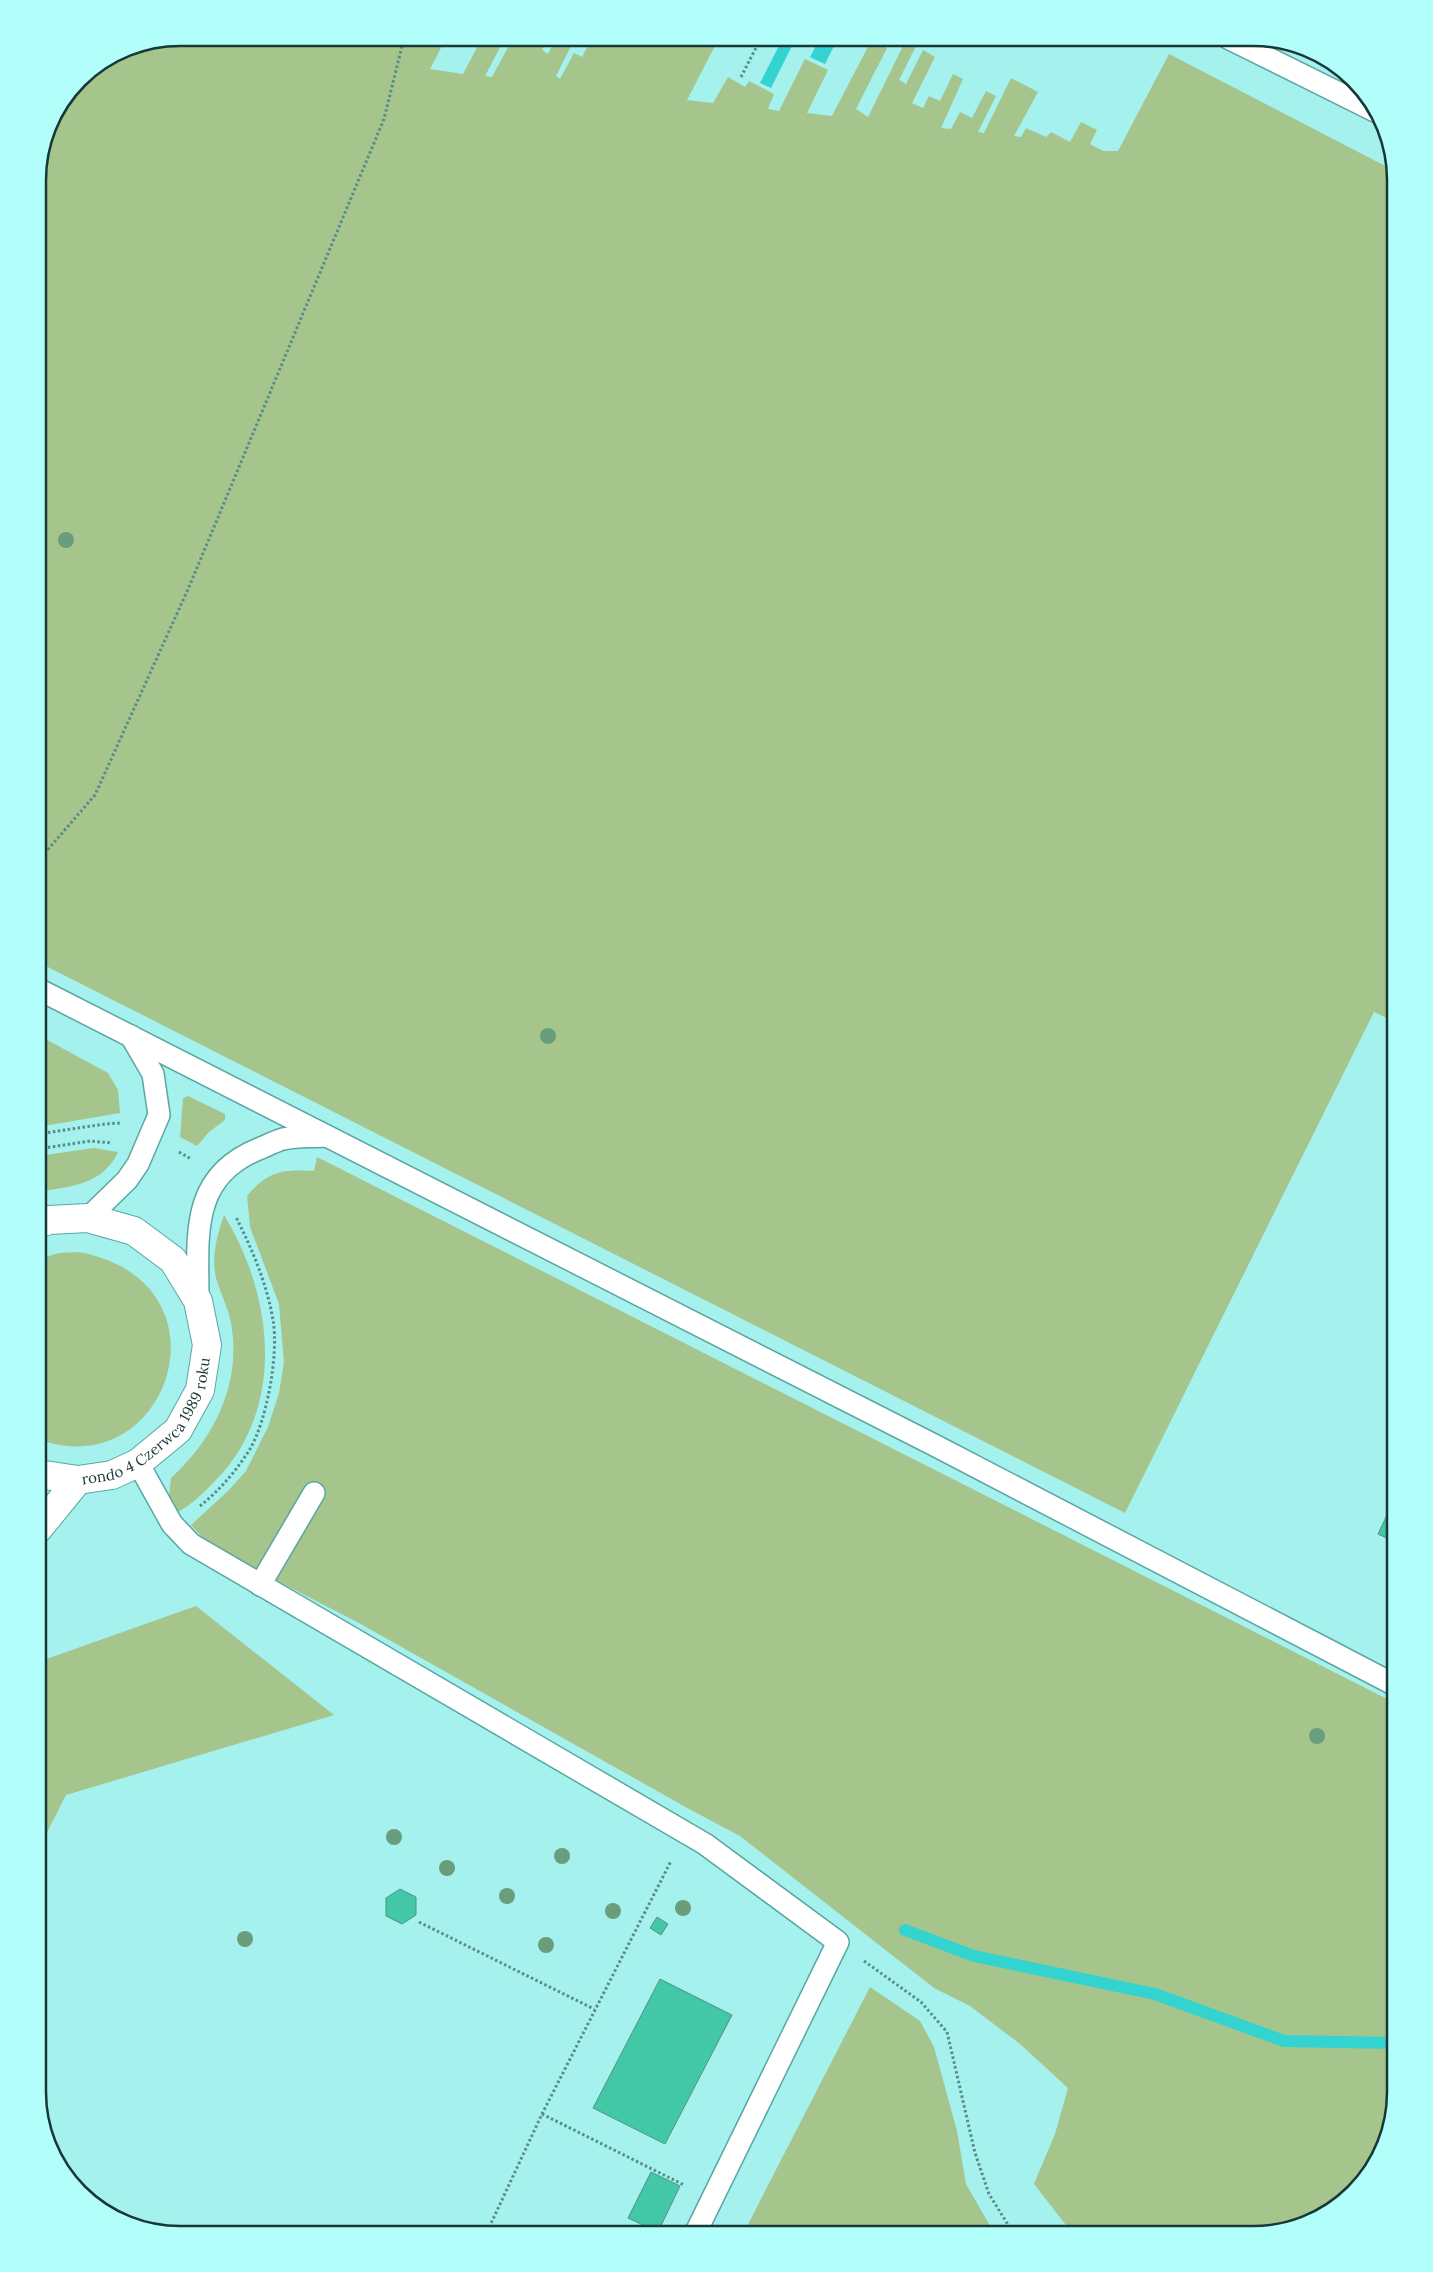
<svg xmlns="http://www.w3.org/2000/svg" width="1433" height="2272" font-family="Lora,serif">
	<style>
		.green { fill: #a5c58d }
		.water { fill: #33d3cf }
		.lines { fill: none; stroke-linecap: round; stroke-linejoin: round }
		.stream { stroke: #33d3cf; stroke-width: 12 }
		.building { fill: #42c8a6; stroke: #519480 }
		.service-casing { stroke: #5aa6a3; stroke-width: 24 }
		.secondary-casing { stroke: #5aa6a3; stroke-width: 30 }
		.path { stroke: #588c8a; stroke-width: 3; stroke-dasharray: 2.5 2.5; stroke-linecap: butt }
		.service { stroke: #fff; stroke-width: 21 }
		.secondary { stroke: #fff; stroke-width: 28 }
		.tree { fill: #699d7b }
		.labels { text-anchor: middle; stroke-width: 5; stroke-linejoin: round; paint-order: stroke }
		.street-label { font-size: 15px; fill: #183837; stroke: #b1fefb }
		.rim { fill: none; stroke: #183837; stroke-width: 2.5 }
	</style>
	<rect width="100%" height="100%" fill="#a4f1ee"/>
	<g class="green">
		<path d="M 180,38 L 446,38 L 430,69 L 463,74 L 482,38 L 505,38 L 485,76 L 492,77 L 513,38 L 549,38 L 542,50 L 548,54 L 556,38 L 575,38 L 556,76 L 560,79 L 574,53 L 582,57 L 592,38 L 618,38 L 633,46 L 637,38 L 719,38 L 687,100 L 713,103 L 728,77 L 745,87 L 749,81 L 774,94 L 768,109 L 779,111 L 805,59 L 828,70 L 807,113 L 832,116 L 872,39 L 887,48 L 856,109 L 868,117 L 907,38 L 920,38 L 899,80 L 906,84 L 923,50 L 935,57 L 912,103 L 923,108 L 929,96 L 940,101 L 953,74 L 963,79 L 941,128 L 951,129 L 960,112 L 972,118 L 986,91 L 996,96 L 978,132 L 984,133 L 1011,78 L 1038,92 L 1014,136 L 1021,137 L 1026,128 L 1046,137 L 1051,132 L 1070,142 L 1081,122 L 1097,130 L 1090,144 L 1103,151 L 1118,151 L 1169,54 L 1393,170 L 1395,180 L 1395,1022 L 1374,1012 L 1125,1513 L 38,962 L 38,171 L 48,125 L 80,79 L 126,48 Z"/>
		<path d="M 38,1035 L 108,1073 L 118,1090 L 120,1113 L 38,1127 Z"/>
		<path d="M 188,1096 L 225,1114 L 225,1120 L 209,1132 L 197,1146 L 180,1137 L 183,1098 Z"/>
		<path d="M 94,1148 L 118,1152 C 102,1186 70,1186 38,1192 L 38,1156 Z"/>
		<path d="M 317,1157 L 1395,1703 L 1395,2092 L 1372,2171 L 1316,2220 L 1253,2234 L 1073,2234 L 1034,2184 L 1055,2134 L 1068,2088 L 1020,2044 L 970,2006 L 934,1988 L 740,1836 L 689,1809 L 359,1623 L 211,1547 L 191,1525 L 228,1491 L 246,1471 L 268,1427 L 279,1393 L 284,1362 L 279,1304 L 250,1227 L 247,1196 C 268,1171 282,1169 314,1171 Z"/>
		<path d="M 224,1215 C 273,1295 287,1407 216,1480 C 204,1492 193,1504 178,1512 L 169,1496 L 171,1478 C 213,1440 240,1387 232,1329 C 230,1311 221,1295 216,1278 C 211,1256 217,1236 224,1215 Z"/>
		<path d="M 79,1252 C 238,1282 168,1488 38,1439 L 38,1259 L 59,1253 Z"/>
		<path d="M 196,1606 L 334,1715 L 66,1795 L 38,1850 L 38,1662 Z"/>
		<path d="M 870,1987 L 920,2021 L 934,2047 L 957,2131 L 966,2184 L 989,2224 L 999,2234 L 743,2234 Z"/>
	</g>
	<g class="water">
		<path d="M 783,38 L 796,38 L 771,88 L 760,83 Z"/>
		<path d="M 820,38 L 838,38 L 825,64 L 810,57 Z"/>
	</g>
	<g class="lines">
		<path class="stream" d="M 905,1930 L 974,1956 L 1155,1994 L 1284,2041 L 1395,2043"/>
	</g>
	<g class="building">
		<path d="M 1395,1498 L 1395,1542 L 1378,1534 Z"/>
		<path d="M 400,1889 L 416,1897 L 416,1915 L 402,1924 L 386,1916 L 386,1898 Z"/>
		<path d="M 657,1917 L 668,1924 L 661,1935 L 650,1928 Z"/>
		<path d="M 660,1979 L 732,2015 L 665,2144 L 593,2108 Z"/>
		<path d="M 651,2172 L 680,2186 L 658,2232 L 628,2218 Z"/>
	</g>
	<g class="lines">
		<g class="service-casing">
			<g id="service">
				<path d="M 1228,38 L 1375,111"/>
				<path d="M 38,989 L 938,1447 L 1395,1685"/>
				<path d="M 88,1218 L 127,1180 L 138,1164 L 159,1115 L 153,1074 L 131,1036"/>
				<path d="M 198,1301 C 198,1235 189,1176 261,1148 C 268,1145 276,1141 283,1139 C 296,1136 312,1137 325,1136"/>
				<path d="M 138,1463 L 172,1524 L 191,1544 L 705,1844 L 838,1942 L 695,2234"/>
				<path d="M 260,1585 L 314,1493"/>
			</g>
		</g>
		<g class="secondary-casing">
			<g id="secondary">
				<path id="s1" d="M 38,1474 L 78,1480 L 112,1475 L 138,1463 L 178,1430 L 200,1390 L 207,1345 L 198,1301 L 173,1260 L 134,1231 L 88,1218 L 49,1220 L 38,1224"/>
				<path d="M 38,1529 L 78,1480"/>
			</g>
		</g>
		<g class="path">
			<path d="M 741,77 L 761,38"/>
			<path d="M 38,861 L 95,795 L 189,587 L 384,119 L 404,38"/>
			<path d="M 38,1134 L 105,1124 L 120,1123"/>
			<path d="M 38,1149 L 90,1141 L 112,1143"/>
			<path d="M 179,1152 L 191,1159"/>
			<path d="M 200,1506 C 219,1491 237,1470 250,1449 C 267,1420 279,1353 273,1320 C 267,1284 252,1249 236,1217"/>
			<path d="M 419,1922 L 594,2009"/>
			<path d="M 864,1961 L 921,2002 L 947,2032 L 975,2153 L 989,2194 L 1010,2228 L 1020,2234"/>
			<path d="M 542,2114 L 684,2185"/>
			<path d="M 487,2232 L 542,2114 L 671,1861"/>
		</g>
		<use href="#service" class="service"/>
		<use href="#secondary" class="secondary"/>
	</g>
	<g class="tree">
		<circle cx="66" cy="540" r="8"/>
		<circle cx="548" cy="1036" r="8"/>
		<circle cx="1317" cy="1736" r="8"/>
		<circle cx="394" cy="1837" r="8"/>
		<circle cx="562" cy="1856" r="8"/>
		<circle cx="447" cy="1868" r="8"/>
		<circle cx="507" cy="1896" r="8"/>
		<circle cx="683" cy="1908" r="8"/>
		<circle cx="613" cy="1911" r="8"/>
		<circle cx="245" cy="1939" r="8"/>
		<circle cx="546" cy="1945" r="8"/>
	</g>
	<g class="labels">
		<g class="street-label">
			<text dy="5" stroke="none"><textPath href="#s1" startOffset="139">rondo 4 Czerwca 1989 roku</textPath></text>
		</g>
	</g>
	<path d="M0 0H1433V2272H0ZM180 46H1253A134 134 0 0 1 1387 180V2092A134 134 0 0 1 1253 2226H180A134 134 0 0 1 46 2092V180A134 134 0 0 1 180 46Z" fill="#b1fefb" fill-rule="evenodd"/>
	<path class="rim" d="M180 46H1253A134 134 0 0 1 1387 180V2092A134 134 0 0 1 1253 2226H180A134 134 0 0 1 46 2092V180A134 134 0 0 1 180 46Z"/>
</svg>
